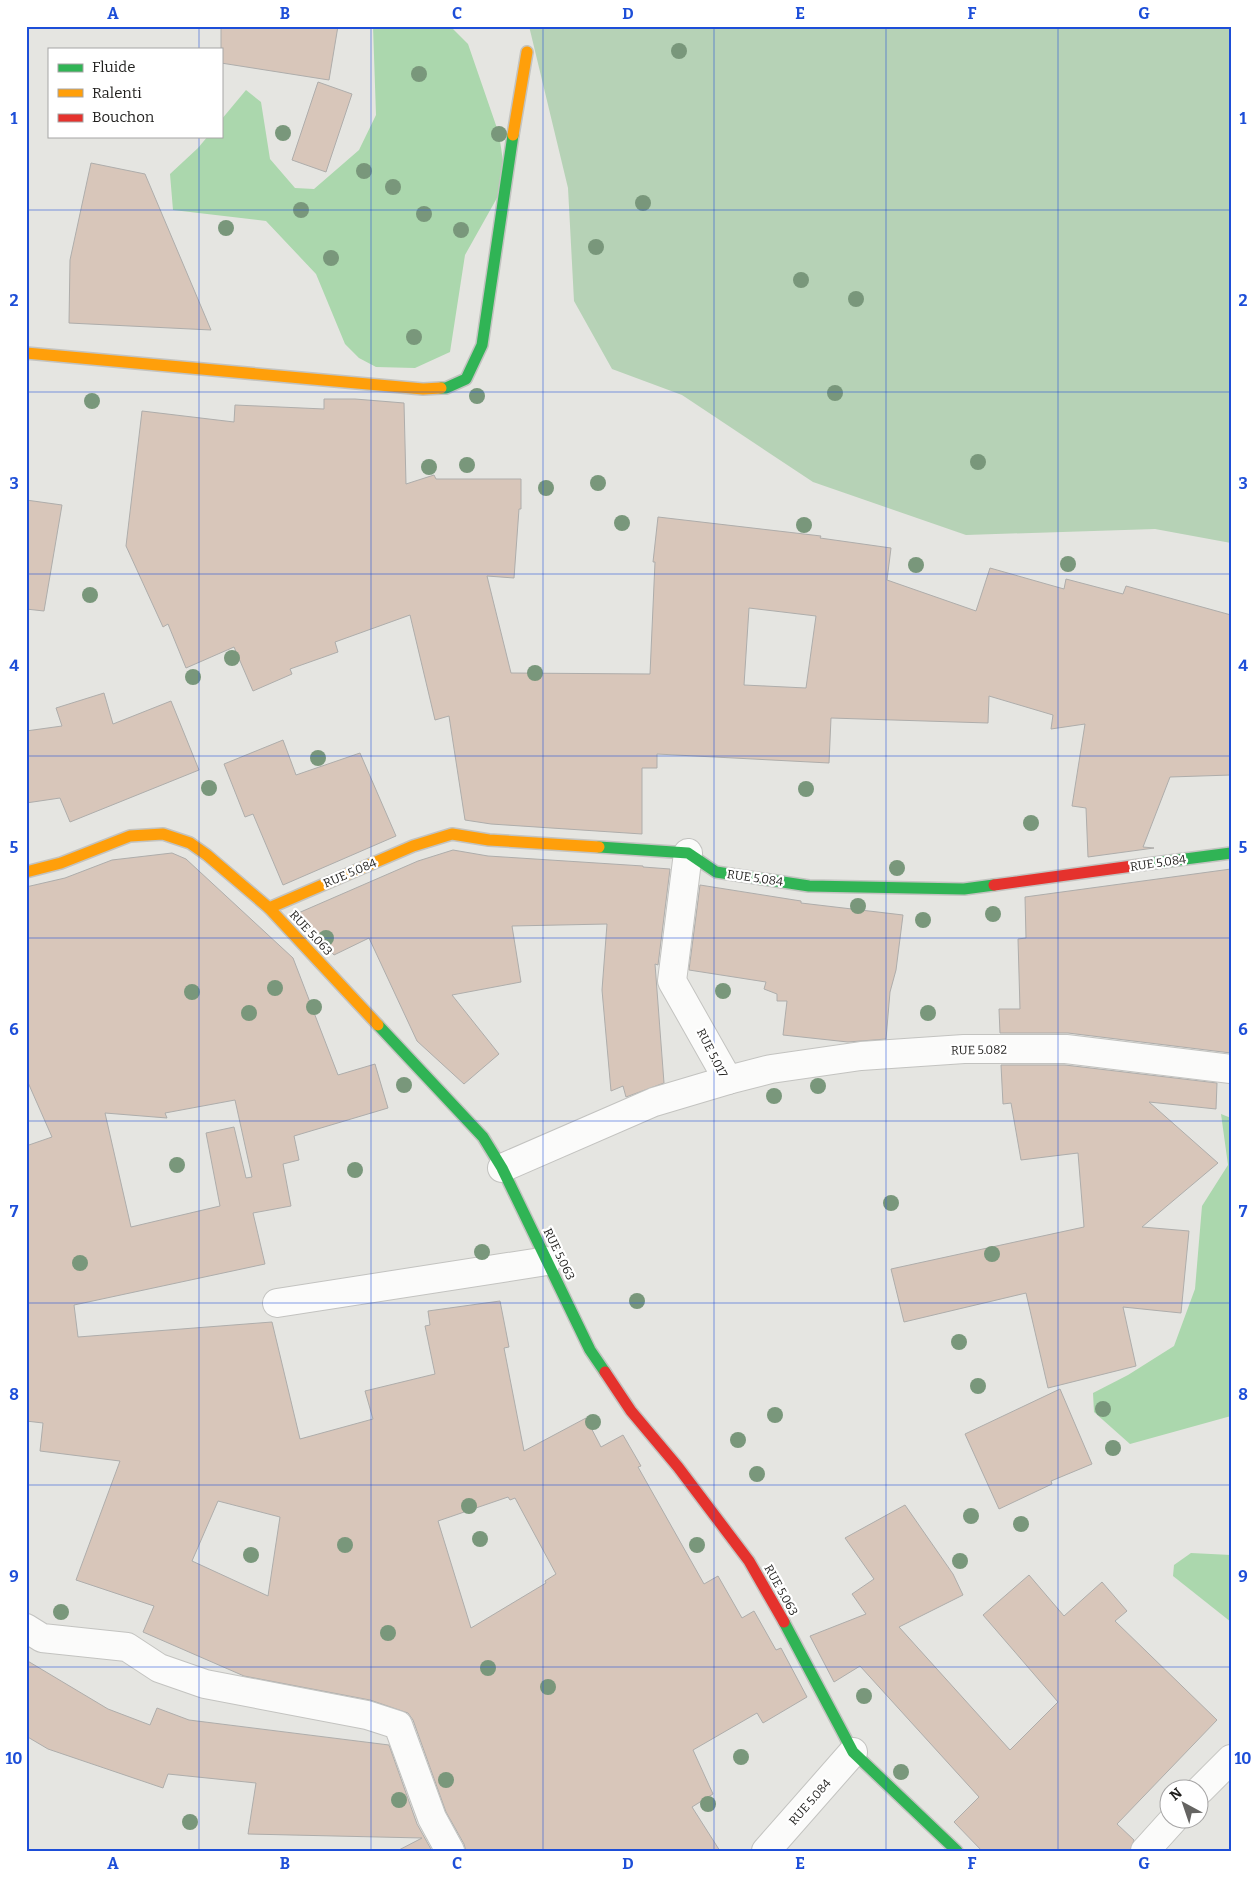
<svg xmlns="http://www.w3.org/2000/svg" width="1257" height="1877" font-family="Bitter,serif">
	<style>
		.green { fill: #b6d2b6 }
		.forest { fill: #abd7ad }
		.building { fill: #d8c6ba; stroke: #aeadab; fill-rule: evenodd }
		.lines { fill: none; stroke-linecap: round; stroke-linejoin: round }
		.street-casing { stroke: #c3c3c0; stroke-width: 30 }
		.fast-casing { stroke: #c3c3c0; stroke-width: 14 }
		.slow-casing { stroke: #c3c3c0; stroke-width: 14 }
		.jam-casing { stroke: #c3c3c0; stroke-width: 14 }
		.street { stroke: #fbfbfa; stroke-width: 28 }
		.fast { stroke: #30b455; stroke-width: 11 }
		.slow { stroke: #ff9f0a; stroke-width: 11 }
		.jam { stroke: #e5322d; stroke-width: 11 }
		.tree { fill: #79977b }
		.grid { fill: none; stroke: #1d4ed8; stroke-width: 1; stroke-opacity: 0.55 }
		.labels { text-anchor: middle; stroke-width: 4.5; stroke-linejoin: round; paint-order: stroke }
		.street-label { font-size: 12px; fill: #201f1d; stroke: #fff }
		.neatline { fill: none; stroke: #1d4ed8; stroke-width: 2 }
		.grid-label { font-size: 16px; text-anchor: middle; font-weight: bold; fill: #1d4ed8 }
	</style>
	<rect width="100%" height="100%" fill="#e5e5e1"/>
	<path class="green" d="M 529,26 L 1231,26 L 1231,543 L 1155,529 L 966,535 L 813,482 L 682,395 L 612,369 L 574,301 L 568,188 Z"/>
	<g class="forest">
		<path d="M 373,26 L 450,26 L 468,44 L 499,134 L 504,168 L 502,189 L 465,255 L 450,352 L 415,368 L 376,367 L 359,358 L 345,344 L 316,274 L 266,221 L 173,210 L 170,174 L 198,148 L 208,136 L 221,136 L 221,120 L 246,90 L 261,102 L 270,159 L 295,188 L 314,189 L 359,150 L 376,115 Z"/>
		<path d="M 1221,1114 L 1231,1118 L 1231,1416 L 1130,1444 L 1094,1412 L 1093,1393 L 1128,1375 L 1174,1346 L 1195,1289 L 1202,1206 L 1228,1165 Z"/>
		<path d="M 1191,1553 L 1231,1555 L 1231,1622 L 1173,1576 L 1174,1565 Z"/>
	</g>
	<g class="building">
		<path d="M 221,26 L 338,26 L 329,80 L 221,63 Z"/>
		<path d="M 318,82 L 352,94 L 326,172 L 292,160 Z"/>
		<path d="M 91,163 L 145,174 L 211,330 L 69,323 L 70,260 Z"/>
		<path d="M 324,399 L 355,399 L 404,403 L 406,484 L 434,475 L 436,479 L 521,479 L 521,509 L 519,509 L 514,578 L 487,576 L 511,673 L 650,674 L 655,562 L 653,562 L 658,517 L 821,536 L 820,538 L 891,548 L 887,580 L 976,611 L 990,568 L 1064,589 L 1066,579 L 1123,594 L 1126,586 L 1231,615 L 1231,775 L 1170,777 L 1143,847 L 1154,848 L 1088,857 L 1086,808 L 1072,806 L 1085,724 L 1051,729 L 1053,715 L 989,696 L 988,723 L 831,718 L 829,763 L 657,754 L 657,768 L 642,768 L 642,834 L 491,824 L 465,820 L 449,716 L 435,720 L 410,615 L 335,642 L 338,652 L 290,669 L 292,674 L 253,691 L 234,647 L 186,668 L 168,624 L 163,627 L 126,546 L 142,411 L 234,422 L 235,405 L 324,409 ZM 749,608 L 816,616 L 806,688 L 744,685 Z"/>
		<path d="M 26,500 L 62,505 L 44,611 L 26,609 Z"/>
		<path d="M 104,693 L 113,724 L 171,701 L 199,770 L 70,822 L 60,798 L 26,803 L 26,731 L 62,726 L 56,708 Z"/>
		<path d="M 283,740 L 296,775 L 360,753 L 396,836 L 283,885 L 253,814 L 245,817 L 224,764 Z"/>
		<path d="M 453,850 L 488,856 L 643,866 L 643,867 L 670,869 L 658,965 L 655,964 L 664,1083 L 626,1097 L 623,1086 L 611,1091 L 602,990 L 607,924 L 512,926 L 521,982 L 452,995 L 499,1054 L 464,1084 L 417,1041 L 369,938 L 334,955 L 296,914 L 418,861 Z"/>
		<path d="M 172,853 L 186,859 L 293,958 L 338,1075 L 375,1064 L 388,1108 L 294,1136 L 299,1160 L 283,1164 L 291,1206 L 253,1213 L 265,1264 L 74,1305 L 78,1337 L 272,1322 L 300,1439 L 373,1419 L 365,1391 L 435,1374 L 425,1326 L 430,1325 L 428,1311 L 500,1301 L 509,1347 L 504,1348 L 524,1451 L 586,1418 L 601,1447 L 623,1435 L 641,1466 L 638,1467 L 704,1584 L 718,1576 L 742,1618 L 754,1611 L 776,1650 L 781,1648 L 807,1697 L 763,1723 L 757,1713 L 693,1750 L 713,1794 L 692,1807 L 720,1851 L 466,1851 L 464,1844 L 446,1812 L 413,1720 L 408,1713 L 370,1700 L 244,1676 L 143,1632 L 154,1606 L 76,1580 L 120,1461 L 40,1451 L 43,1423 L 26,1421 L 26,1146 L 52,1137 L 26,1078 L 26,887 L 65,878 L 112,860 ZM 235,1100 L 252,1177 L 246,1178 L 234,1127 L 206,1133 L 220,1206 L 131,1227 L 105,1113 L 167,1118 L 165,1113 ZM 508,1497 L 510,1500 L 515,1498 L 556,1574 L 545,1581 L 546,1583 L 471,1628 L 438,1521 ZM 218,1501 L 280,1517 L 268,1596 L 192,1561 Z"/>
		<path d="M 1231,869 L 1231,1053 L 1068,1033 L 1000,1033 L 999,1009 L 1020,1009 L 1018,939 L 1026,938 L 1025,897 Z"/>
		<path d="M 700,885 L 801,901 L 801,903 L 903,915 L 896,970 L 890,992 L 886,1039 L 848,1042 L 783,1035 L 787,1001 L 777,1001 L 777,994 L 764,989 L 766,982 L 689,970 Z"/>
		<path d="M 1001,1065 L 1065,1065 L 1217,1083 L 1216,1109 L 1149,1102 L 1218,1163 L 1142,1227 L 1189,1231 L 1181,1313 L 1123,1307 L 1136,1366 L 1048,1388 L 1026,1293 L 904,1322 L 891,1269 L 1084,1227 L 1078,1153 L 1021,1160 L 1011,1103 L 1003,1104 Z"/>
		<path d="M 1060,1389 L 1092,1464 L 1051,1481 L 1052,1484 L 999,1509 L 965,1434 Z"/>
		<path d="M 905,1505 L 953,1574 L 963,1595 L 899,1627 L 1010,1750 L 1058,1702 L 983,1615 L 1029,1575 L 1064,1616 L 1102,1582 L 1127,1611 L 1115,1621 L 1217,1720 L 1117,1824 L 1134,1840 L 1130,1851 L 982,1851 L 954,1822 L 979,1797 L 860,1666 L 834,1682 L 810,1636 L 866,1614 L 852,1594 L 874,1579 L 845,1538 Z"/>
		<path d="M 26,1660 L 108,1709 L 150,1725 L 157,1708 L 189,1720 L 389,1745 L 417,1824 L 432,1851 L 397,1851 L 422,1838 L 248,1834 L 256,1783 L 168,1774 L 163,1788 L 48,1749 L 26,1736 Z"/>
	</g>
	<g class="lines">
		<g class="street-casing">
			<g id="street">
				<path d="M 728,1080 L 771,1069 L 861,1056 L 964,1049 L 1066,1049 L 1231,1069"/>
				<path d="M 502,1168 L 654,1102 L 728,1080 L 672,981 L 688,853"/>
				<path d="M 277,1303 L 547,1261"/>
				<path d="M 26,1628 L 42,1638 L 127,1647 L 159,1668 L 205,1684 L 367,1715 L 398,1725 L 432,1818 L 450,1851"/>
				<path d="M 1200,1790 L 1231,1759"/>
				<path d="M 766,1851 L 853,1752"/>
				<path d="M 1145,1851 L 1173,1820"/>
			</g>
		</g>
		<g class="fast-casing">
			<g id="fast">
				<path d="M 441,388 L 446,388 L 466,379 L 482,345 L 513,135"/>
				<path d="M 599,847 L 688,853 L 716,872 L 809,886 L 964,889 L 994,885"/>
				<path d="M 1147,864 L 1231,853"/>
				<path d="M 378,1025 L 483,1137 L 502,1168 L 590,1350 L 605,1372"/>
				<path d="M 784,1622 L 853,1752 L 957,1851"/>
			</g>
		</g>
		<g class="slow-casing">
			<g id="slow">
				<path d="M 513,135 L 527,52"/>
				<path d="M 26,353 L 423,389 L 441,388"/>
				<path d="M 26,872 L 61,863 L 130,836 L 163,834 L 190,843 L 207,855 L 269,908 L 378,1025"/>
				<path d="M 269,908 L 413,846 L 452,834 L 489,840 L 599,847"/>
			</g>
		</g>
		<g class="jam-casing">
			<g id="jam">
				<path d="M 994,885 L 1147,864"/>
				<path d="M 605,1372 L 631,1411 L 678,1467 L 749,1561 L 784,1622"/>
			</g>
		</g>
		<use href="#street" class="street"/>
		<use href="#fast" class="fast"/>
		<use href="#slow" class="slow"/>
		<use href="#jam" class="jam"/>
	</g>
	<g class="tree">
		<circle cx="679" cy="51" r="8"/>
		<circle cx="419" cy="74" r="8"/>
		<circle cx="283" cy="133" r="8"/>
		<circle cx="499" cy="134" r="8"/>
		<circle cx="364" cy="171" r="8"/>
		<circle cx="393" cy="187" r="8"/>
		<circle cx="643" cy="203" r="8"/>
		<circle cx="301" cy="210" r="8"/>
		<circle cx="424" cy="214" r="8"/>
		<circle cx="226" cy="228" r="8"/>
		<circle cx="461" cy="230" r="8"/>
		<circle cx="596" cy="247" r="8"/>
		<circle cx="331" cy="258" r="8"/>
		<circle cx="801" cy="280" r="8"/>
		<circle cx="856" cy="299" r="8"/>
		<circle cx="414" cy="337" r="8"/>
		<circle cx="835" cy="393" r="8"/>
		<circle cx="477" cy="396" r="8"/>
		<circle cx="92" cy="401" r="8"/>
		<circle cx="978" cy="462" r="8"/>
		<circle cx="467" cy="465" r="8"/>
		<circle cx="429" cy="467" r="8"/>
		<circle cx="598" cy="483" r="8"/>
		<circle cx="546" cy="488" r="8"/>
		<circle cx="622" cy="523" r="8"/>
		<circle cx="804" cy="525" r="8"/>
		<circle cx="1068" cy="564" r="8"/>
		<circle cx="916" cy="565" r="8"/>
		<circle cx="90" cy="595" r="8"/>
		<circle cx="232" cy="658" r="8"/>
		<circle cx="535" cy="673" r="8"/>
		<circle cx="193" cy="677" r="8"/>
		<circle cx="318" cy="758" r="8"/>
		<circle cx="209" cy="788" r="8"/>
		<circle cx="806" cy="789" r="8"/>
		<circle cx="1031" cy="823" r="8"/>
		<circle cx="897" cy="868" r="8"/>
		<circle cx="858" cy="906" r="8"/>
		<circle cx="993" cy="914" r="8"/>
		<circle cx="923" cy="920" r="8"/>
		<circle cx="326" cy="938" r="8"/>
		<circle cx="275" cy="988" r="8"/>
		<circle cx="723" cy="991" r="8"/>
		<circle cx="192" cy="992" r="8"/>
		<circle cx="314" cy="1007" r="8"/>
		<circle cx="249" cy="1013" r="8"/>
		<circle cx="928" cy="1013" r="8"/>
		<circle cx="404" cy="1085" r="8"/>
		<circle cx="818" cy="1086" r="8"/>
		<circle cx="774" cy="1096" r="8"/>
		<circle cx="177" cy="1165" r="8"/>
		<circle cx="355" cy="1170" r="8"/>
		<circle cx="891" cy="1203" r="8"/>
		<circle cx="482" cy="1252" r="8"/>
		<circle cx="992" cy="1254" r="8"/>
		<circle cx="80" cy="1263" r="8"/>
		<circle cx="637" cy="1301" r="8"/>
		<circle cx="959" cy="1342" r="8"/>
		<circle cx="978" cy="1386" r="8"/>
		<circle cx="1103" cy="1409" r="8"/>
		<circle cx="775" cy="1415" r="8"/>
		<circle cx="593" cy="1422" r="8"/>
		<circle cx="738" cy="1440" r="8"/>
		<circle cx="1113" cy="1448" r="8"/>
		<circle cx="757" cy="1474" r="8"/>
		<circle cx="469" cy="1506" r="8"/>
		<circle cx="971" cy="1516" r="8"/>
		<circle cx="1021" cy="1524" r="8"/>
		<circle cx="480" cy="1539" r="8"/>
		<circle cx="345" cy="1545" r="8"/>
		<circle cx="697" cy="1545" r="8"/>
		<circle cx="251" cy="1555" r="8"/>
		<circle cx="960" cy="1561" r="8"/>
		<circle cx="61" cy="1612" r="8"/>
		<circle cx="388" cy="1633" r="8"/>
		<circle cx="488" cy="1668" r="8"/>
		<circle cx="548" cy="1687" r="8"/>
		<circle cx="864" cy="1696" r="8"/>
		<circle cx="741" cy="1757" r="8"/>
		<circle cx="901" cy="1772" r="8"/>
		<circle cx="446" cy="1780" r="8"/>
		<circle cx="399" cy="1800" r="8"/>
		<circle cx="708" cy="1804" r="8"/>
		<circle cx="190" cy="1822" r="8"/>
	</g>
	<path class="grid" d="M 199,26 L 199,49M 371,26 L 371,1851M 543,26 L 543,1851M 714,26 L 714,1851M 886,26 L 886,1851M 1058,26 L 1058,1851M 199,136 L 199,1851M 26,210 L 1231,210M 26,392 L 1231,392M 26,574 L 1231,574M 26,756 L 1231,756M 26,938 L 1231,938M 26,1121 L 1231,1121M 26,1303 L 1231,1303M 26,1485 L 1231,1485M 26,1667 L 1231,1667"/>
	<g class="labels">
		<g class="street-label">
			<text transform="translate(1158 863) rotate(-8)" y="4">RUE 5.084</text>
			<text transform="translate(350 873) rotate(-23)" y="4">RUE 5.084</text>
			<text transform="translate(755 878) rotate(8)" y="4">RUE 5.084</text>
			<text transform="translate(311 933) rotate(47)" y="4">RUE 5.063</text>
			<text transform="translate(979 1050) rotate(-1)" y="4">RUE 5.082</text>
			<text transform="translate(712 1053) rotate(63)" y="4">RUE 5.017</text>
			<text transform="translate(559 1254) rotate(64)" y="4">RUE 5.063</text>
			<text transform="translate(781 1590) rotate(61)" y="4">RUE 5.063</text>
			<text transform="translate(810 1802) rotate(-49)" y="4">RUE 5.084</text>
		</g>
	</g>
	<rect width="1257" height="1877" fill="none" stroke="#ffffff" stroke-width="55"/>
	<rect x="48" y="48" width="175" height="90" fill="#ffffff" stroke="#a6a5a5"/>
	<rect x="58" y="64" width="25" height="8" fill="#30b455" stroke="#a6a5a5"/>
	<text x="92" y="72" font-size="15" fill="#201f1d">Fluide</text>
	<rect x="58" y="89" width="25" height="8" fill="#ff9f0a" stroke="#a6a5a5"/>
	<text x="92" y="98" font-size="15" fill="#201f1d">Ralenti</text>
	<rect x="58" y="114" width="25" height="8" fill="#e5322d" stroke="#a6a5a5"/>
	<text x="92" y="122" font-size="15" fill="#201f1d">Bouchon</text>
	<g transform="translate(1184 1804) rotate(320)"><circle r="24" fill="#ffffff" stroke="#a6a5a5"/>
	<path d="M0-4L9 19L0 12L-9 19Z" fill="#656462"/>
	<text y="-8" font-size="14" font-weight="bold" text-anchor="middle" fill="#201f1d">N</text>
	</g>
	<rect x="28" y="28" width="1202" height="1822" class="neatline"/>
	<g class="grid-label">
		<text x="113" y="19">A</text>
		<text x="285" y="19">B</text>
		<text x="457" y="19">C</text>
		<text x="628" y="19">D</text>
		<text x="800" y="19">E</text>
		<text x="972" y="19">F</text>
		<text x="1144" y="19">G</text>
		<text x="14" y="124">1</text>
		<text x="1243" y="124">1</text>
		<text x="14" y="306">2</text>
		<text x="1243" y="306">2</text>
		<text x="14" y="489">3</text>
		<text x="1243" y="489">3</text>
		<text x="14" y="671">4</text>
		<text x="1243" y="671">4</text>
		<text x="14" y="853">5</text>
		<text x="1243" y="853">5</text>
		<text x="14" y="1035">6</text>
		<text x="1243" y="1035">6</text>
		<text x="14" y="1217">7</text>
		<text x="1243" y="1217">7</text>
		<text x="14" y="1400">8</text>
		<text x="1243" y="1400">8</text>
		<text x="14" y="1582">9</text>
		<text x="1243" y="1582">9</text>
		<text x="14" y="1764">10</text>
		<text x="1243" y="1764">10</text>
		<text x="113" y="1869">A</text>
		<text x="285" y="1869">B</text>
		<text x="457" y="1869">C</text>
		<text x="628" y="1869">D</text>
		<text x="800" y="1869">E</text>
		<text x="972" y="1869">F</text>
		<text x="1144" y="1869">G</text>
	</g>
</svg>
